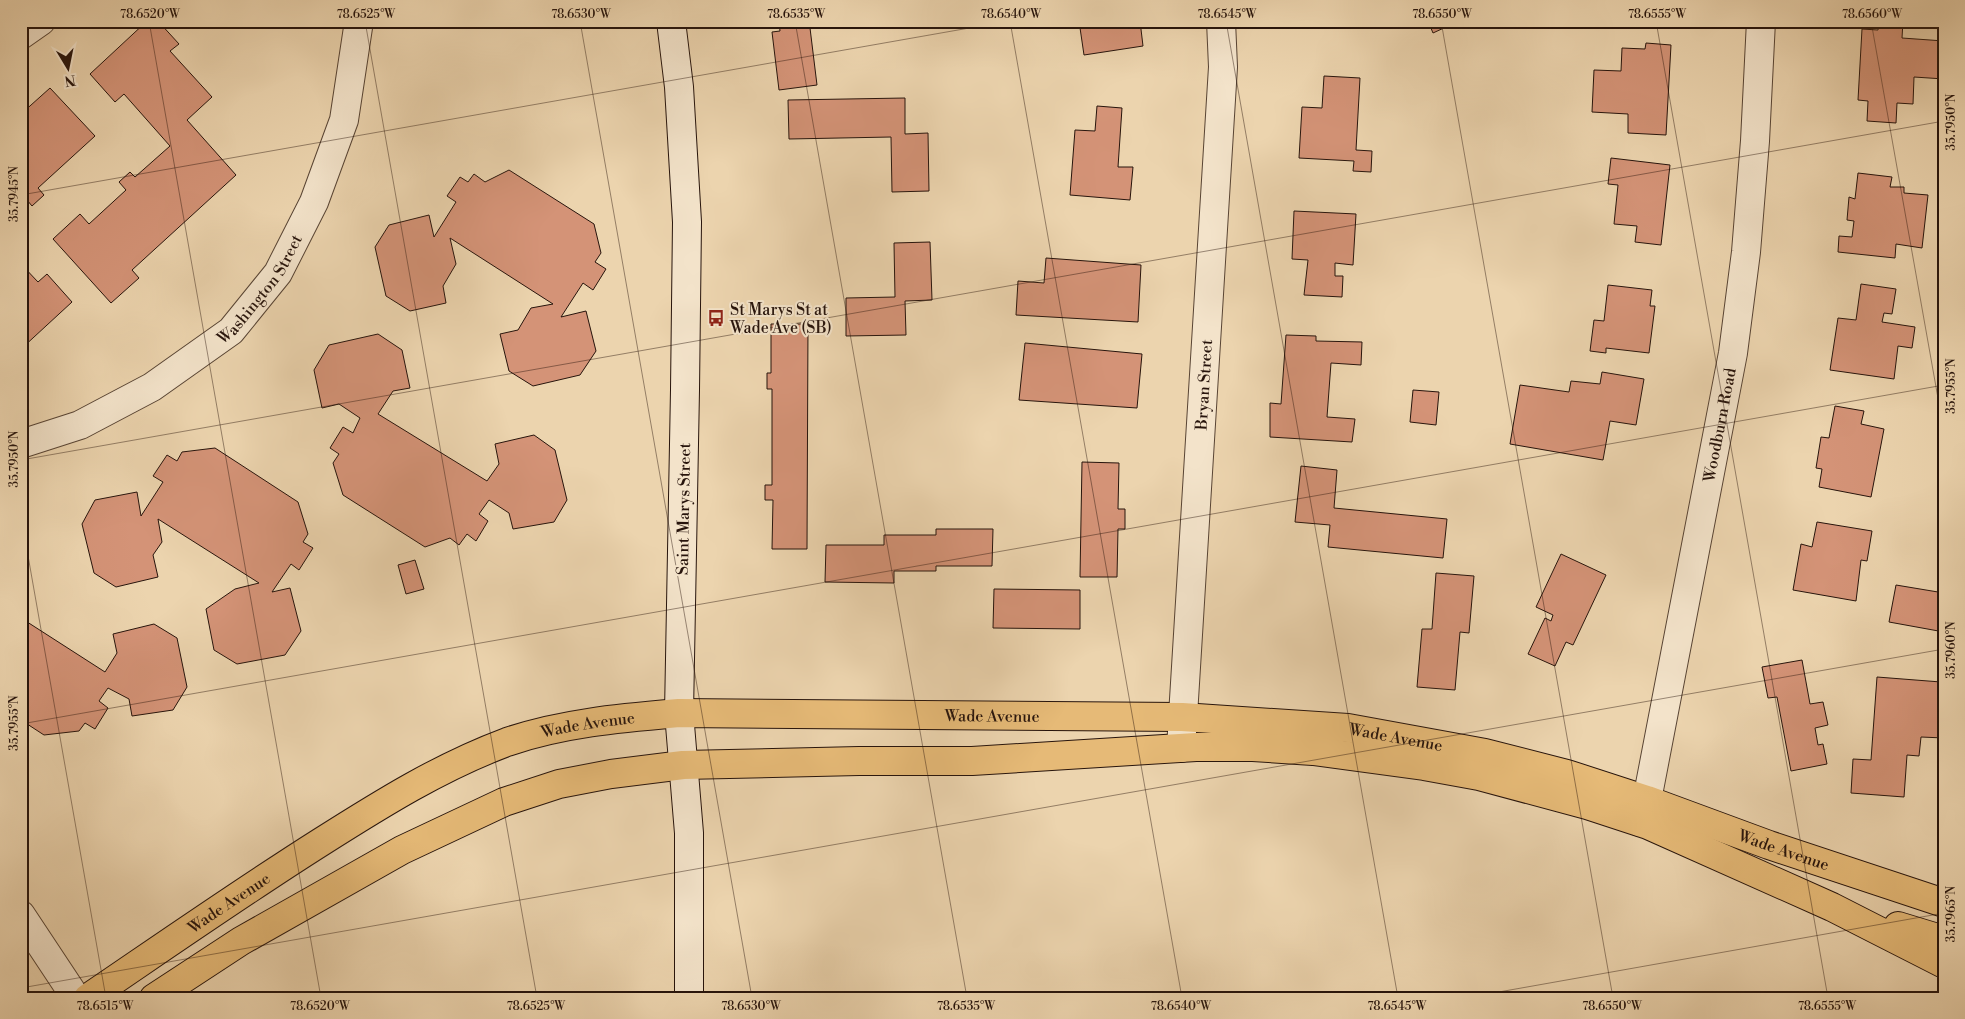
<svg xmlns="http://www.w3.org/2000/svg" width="1965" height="1019" font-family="'Libre Bodoni',serif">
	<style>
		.building { fill: #d49377; stroke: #27140c }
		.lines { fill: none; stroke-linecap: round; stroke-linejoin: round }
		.street-casing { stroke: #584434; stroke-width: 30 }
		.secondary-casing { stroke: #27140c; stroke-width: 30 }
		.primary-casing { stroke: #27140c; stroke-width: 30 }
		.street { stroke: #f3e3ca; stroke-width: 28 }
		.secondary { stroke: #f3e3ca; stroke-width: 28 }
		.primary { stroke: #e6ba77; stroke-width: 28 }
		.ticks { fill: none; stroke: #27140c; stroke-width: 1; stroke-opacity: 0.45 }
		.labels { text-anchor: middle; stroke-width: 4; stroke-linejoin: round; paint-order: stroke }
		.street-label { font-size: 16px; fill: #27140c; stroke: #f3e3ca }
		.poi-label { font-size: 16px; fill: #27140c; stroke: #f3e3ca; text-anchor: start }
		.neatline { fill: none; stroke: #27140c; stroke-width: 2 }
		.ticks-label { font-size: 12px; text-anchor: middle; fill: #27140c }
	</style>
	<rect width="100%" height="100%" fill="#ecd4ae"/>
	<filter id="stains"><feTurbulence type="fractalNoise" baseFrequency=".004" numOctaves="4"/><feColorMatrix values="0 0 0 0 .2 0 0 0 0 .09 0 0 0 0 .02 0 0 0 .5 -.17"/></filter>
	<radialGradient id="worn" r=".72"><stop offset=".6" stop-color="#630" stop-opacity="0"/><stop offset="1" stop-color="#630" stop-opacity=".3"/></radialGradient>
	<g class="building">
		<path d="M 147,21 L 158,21 L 179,44 L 170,51 L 212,97 L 187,120 L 236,175 L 132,270 L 139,278 L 111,303 L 53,239 L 80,214 L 89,224 L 126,190 L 119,182 L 130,172 L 135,177 L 170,146 L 124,94 L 115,102 L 90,74 Z"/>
		<path d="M 779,21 L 818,21 L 818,27 L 810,28 L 817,85 L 779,90 L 772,32 L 780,31 Z"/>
		<path d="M 1079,21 L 1140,21 L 1143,46 L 1084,55 Z"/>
		<path d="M 1428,21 L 1459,21 L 1433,33 Z"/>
		<path d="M 1879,21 L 1903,21 L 1902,38 L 1944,41 L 1944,79 L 1914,77 L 1913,104 L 1897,103 L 1896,123 L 1867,121 L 1868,101 L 1858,100 L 1862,29 L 1878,30 Z"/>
		<path d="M 1646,43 L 1671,45 L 1666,135 L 1628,133 L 1628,114 L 1592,112 L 1594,70 L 1621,71 L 1622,48 L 1645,49 Z"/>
		<path d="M 1324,76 L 1360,78 L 1356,150 L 1372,151 L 1371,172 L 1353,171 L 1354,161 L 1299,158 L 1302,107 L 1322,108 Z"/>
		<path d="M 50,88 L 95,136 L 38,188 L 44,195 L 32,206 L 27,200 L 21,205 L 21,114 Z"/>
		<path d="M 905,98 L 905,134 L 928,133 L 929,191 L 892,192 L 891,137 L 789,139 L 788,100 Z"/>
		<path d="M 1097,106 L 1122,108 L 1118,167 L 1133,167 L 1130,200 L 1070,195 L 1075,130 L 1095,131 Z"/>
		<path d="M 1611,158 L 1670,165 L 1661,245 L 1635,242 L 1637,226 L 1614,224 L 1618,185 L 1608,184 Z"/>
		<path d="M 509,170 L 594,224 L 601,253 L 595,262 L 606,269 L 593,290 L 583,283 L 561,317 L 586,311 L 596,351 L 580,375 L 533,386 L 509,371 L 500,334 L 518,330 L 531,308 L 553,304 L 450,238 L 456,264 L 443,286 L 446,303 L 410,311 L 386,296 L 375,247 L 389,225 L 429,215 L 434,237 L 456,202 L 447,196 L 460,177 L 468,182 L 474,174 L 485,182 Z"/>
		<path d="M 1858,173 L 1892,177 L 1890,187 L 1904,187 L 1904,193 L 1928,195 L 1922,248 L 1896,244 L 1895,258 L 1838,252 L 1839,236 L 1852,237 L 1854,221 L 1847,220 L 1849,197 L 1855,199 Z"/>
		<path d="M 1294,211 L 1356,214 L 1353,265 L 1335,263 L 1335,276 L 1343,276 L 1342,297 L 1304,295 L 1308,260 L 1292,259 Z"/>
		<path d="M 930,242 L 932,300 L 905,301 L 906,335 L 846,336 L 846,298 L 895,297 L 894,243 Z"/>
		<path d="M 1046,258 L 1141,265 L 1138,322 L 1016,315 L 1018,281 L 1044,283 Z"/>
		<path d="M 21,264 L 38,282 L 47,274 L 72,302 L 21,349 Z"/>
		<path d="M 1861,284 L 1896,289 L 1892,314 L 1884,313 L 1882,322 L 1915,327 L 1912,348 L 1898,346 L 1894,379 L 1830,370 L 1838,318 L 1856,320 Z"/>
		<path d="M 1608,285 L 1652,290 L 1650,306 L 1655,306 L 1649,353 L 1606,348 L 1606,353 L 1590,351 L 1594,320 L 1604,321 Z"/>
		<path d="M 771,324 L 808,324 L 807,549 L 772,549 L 773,500 L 765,500 L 765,485 L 772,485 L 772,389 L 767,389 L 767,373 L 771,373 Z"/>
		<path d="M 378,334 L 402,350 L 410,388 L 393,391 L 378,414 L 487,481 L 499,464 L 495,444 L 534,435 L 555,450 L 567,500 L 554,522 L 513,529 L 509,513 L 489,500 L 479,514 L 488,521 L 476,541 L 467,534 L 459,545 L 450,538 L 425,547 L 343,495 L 333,463 L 339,454 L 330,448 L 343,427 L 353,433 L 360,418 L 339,404 L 322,408 L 314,370 L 329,345 Z"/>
		<path d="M 1286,335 L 1316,336 L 1316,341 L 1362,342 L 1361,365 L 1331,363 L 1327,417 L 1355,419 L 1352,442 L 1270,437 L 1270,403 L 1281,404 Z"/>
		<path d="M 1025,343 L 1142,354 L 1137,408 L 1019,400 Z"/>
		<path d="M 1602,372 L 1644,379 L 1636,425 L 1610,421 L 1603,460 L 1510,444 L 1520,385 L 1569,392 L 1571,381 L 1600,384 Z"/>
		<path d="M 1413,390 L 1439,392 L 1436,425 L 1410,422 Z"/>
		<path d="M 1835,406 L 1864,411 L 1861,424 L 1884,429 L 1871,497 L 1819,487 L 1822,469 L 1816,468 L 1821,437 L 1829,438 Z"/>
		<path d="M 215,448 L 298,502 L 308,534 L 303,542 L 313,548 L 299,570 L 291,564 L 272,592 L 290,588 L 301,631 L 285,655 L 237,664 L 214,650 L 206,609 L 235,589 L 259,583 L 158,519 L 162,542 L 153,555 L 158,577 L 116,587 L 94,573 L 82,524 L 95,500 L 137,492 L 141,516 L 163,482 L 153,476 L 167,455 L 177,461 L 182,452 Z"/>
		<path d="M 1082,462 L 1119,463 L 1118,509 L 1125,509 L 1125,529 L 1118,529 L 1117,577 L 1080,577 Z"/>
		<path d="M 1301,466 L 1337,470 L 1334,508 L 1447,519 L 1443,558 L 1328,547 L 1330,525 L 1295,522 Z"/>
		<path d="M 1817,522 L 1872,531 L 1867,561 L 1861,560 L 1856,601 L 1793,590 L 1801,544 L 1812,547 Z"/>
		<path d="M 936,529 L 993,529 L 992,566 L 936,566 L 936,571 L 894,571 L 894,583 L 825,582 L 826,545 L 884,545 L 884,535 L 936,535 Z"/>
		<path d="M 21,547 L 26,577 L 21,578 Z"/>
		<path d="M 1561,554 L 1606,575 L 1573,645 L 1566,642 L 1555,666 L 1528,654 L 1545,618 L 1551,621 L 1553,615 L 1536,607 Z"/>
		<path d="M 415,560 L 424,589 L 406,594 L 398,565 Z"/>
		<path d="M 1436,573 L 1474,576 L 1469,633 L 1460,632 L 1455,690 L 1417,687 L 1422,629 L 1432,629 Z"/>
		<path d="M 1896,585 L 1944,593 L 1944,632 L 1889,622 Z"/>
		<path d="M 994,589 L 1080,590 L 1080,629 L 993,628 Z"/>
		<path d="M 21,618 L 105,672 L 117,653 L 113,634 L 154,624 L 177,638 L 187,687 L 173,710 L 132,716 L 129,699 L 108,688 L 99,701 L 108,708 L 95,729 L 85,723 L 79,731 L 44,735 L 21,720 Z"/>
		<path d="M 1802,660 L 1810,704 L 1823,702 L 1828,725 L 1815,728 L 1818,745 L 1823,744 L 1827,764 L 1791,771 L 1777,697 L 1768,698 L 1762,667 Z"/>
		<path d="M 1877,677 L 1941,682 L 1940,690 L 1944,690 L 1944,738 L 1921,737 L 1919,756 L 1907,755 L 1904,797 L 1851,793 L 1853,759 L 1871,760 Z"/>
	</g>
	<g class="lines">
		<g class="street-casing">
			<g id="street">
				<path d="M 21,35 L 41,21"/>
				<path id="s1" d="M 21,444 L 80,425 L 152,387 L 231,331 L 278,273 L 314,202 L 344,120 L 359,21"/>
				<path id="s2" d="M 1181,748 L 1223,67 L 1221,21"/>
				<path id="s3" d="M 1640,822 L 1647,800 L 1733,353 L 1746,252 L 1755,141 L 1761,21"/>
				<path d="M 21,915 L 76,998"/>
			</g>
		</g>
		<g class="secondary-casing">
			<path id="secondary" d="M 671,21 L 679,87 L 687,222 L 685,390 L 679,713 L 689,833 L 689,998"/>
		</g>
		<g class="primary-casing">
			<g id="primary">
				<path d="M 1898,926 L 1944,940"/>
				<path id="s4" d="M 88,998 C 166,945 242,892 321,842 C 381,804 440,767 507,742 C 562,723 622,718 679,713 L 1182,717 L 1348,728 L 1485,753 L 1567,774 L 1647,800 L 1769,845 L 1944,903"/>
				<path d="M 154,998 L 241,941 L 402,850 L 504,802 L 559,784 L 611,774 L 683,765 L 859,761 L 972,761 L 1196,747 L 1253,747 L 1313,751 L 1424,766 L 1479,776 L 1587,805 L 1648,825 L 1832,907 L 1944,964"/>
			</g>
		</g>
		<use href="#street" class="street"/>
		<use href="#secondary" class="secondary"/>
		<use href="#primary" class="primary"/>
	</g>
	<path class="ticks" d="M 149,21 L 321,998M 365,21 L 537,998M 580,21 L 752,998M 795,21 L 967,998M 1010,21 L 1182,998M 1226,21 L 1398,998M 1441,21 L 1613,998M 1656,21 L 1828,998M 1871,21 L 1944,432M 21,195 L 1009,21M 21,460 L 1944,121M 21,516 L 106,998M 21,724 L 1944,385M 21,988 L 1944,649M 1465,998 L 1944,913"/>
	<defs>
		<g id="bus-bare" transform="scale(1.35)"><path d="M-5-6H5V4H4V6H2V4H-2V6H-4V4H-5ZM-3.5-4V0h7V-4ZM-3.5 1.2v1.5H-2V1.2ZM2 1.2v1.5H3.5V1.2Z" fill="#8f2418" stroke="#f3e3ca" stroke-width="2.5" paint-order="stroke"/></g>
	</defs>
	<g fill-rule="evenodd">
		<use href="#bus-bare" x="716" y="318"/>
	</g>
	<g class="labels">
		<g class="street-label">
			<text dy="6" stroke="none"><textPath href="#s1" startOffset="291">Washington Street</textPath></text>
			<text dy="6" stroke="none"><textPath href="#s2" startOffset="364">Bryan Street</textPath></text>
			<text dy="6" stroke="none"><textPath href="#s3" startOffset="405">Woodburn Road</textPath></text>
			<text transform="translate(683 509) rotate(-89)" y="6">Saint Marys Street</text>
			<text dy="6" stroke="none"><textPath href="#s4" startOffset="980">Wade Avenue</textPath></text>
			<text dy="6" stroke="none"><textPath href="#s4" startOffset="575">Wade Avenue</textPath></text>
			<text dy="6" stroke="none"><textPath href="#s4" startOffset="1385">Wade Avenue</textPath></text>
			<text dy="6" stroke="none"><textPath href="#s4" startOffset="1790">Wade Avenue</textPath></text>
			<text dy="6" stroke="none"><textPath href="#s4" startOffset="170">Wade Avenue</textPath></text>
		</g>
		<g class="poi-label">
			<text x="730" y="315">St Marys St at<tspan x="730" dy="18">Wade Ave (SB)</tspan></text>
		</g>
	</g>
	<rect width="1965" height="1019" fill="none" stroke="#ecd4ae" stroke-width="55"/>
	<g transform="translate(68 68) rotate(170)" stroke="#f3e3ca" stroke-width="4" paint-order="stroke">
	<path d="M0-4L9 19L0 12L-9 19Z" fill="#27140c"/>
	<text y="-8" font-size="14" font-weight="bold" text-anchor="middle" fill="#27140c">N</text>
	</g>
	<rect x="28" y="28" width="1910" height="964" class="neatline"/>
	<g class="ticks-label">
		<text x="150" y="18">78.6520°W</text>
		<text x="366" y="18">78.6525°W</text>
		<text x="581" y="18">78.6530°W</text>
		<text x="796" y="18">78.6535°W</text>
		<text x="1011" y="18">78.6540°W</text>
		<text x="1227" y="18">78.6545°W</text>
		<text x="1442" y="18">78.6550°W</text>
		<text x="1657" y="18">78.6555°W</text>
		<text x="1872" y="18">78.6560°W</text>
		<text transform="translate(1951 122) rotate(-90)" y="4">35.7950°N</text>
		<text transform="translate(14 194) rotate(-90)" y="4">35.7945°N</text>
		<text transform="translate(1951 386) rotate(-90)" y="4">35.7955°N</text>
		<text transform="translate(14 459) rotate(-90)" y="4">35.7950°N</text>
		<text transform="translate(1951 650) rotate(-90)" y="4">35.7960°N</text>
		<text transform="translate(14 723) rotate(-90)" y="4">35.7955°N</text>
		<text transform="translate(1951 914) rotate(-90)" y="4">35.7965°N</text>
		<text x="105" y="1010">78.6515°W</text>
		<text x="320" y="1010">78.6520°W</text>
		<text x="536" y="1010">78.6525°W</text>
		<text x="751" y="1010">78.6530°W</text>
		<text x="966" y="1010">78.6535°W</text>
		<text x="1181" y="1010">78.6540°W</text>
		<text x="1397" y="1010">78.6545°W</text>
		<text x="1612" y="1010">78.6550°W</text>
		<text x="1827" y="1010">78.6555°W</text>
	</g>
	<rect width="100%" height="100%" filter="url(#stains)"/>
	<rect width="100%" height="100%" fill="url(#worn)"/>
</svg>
